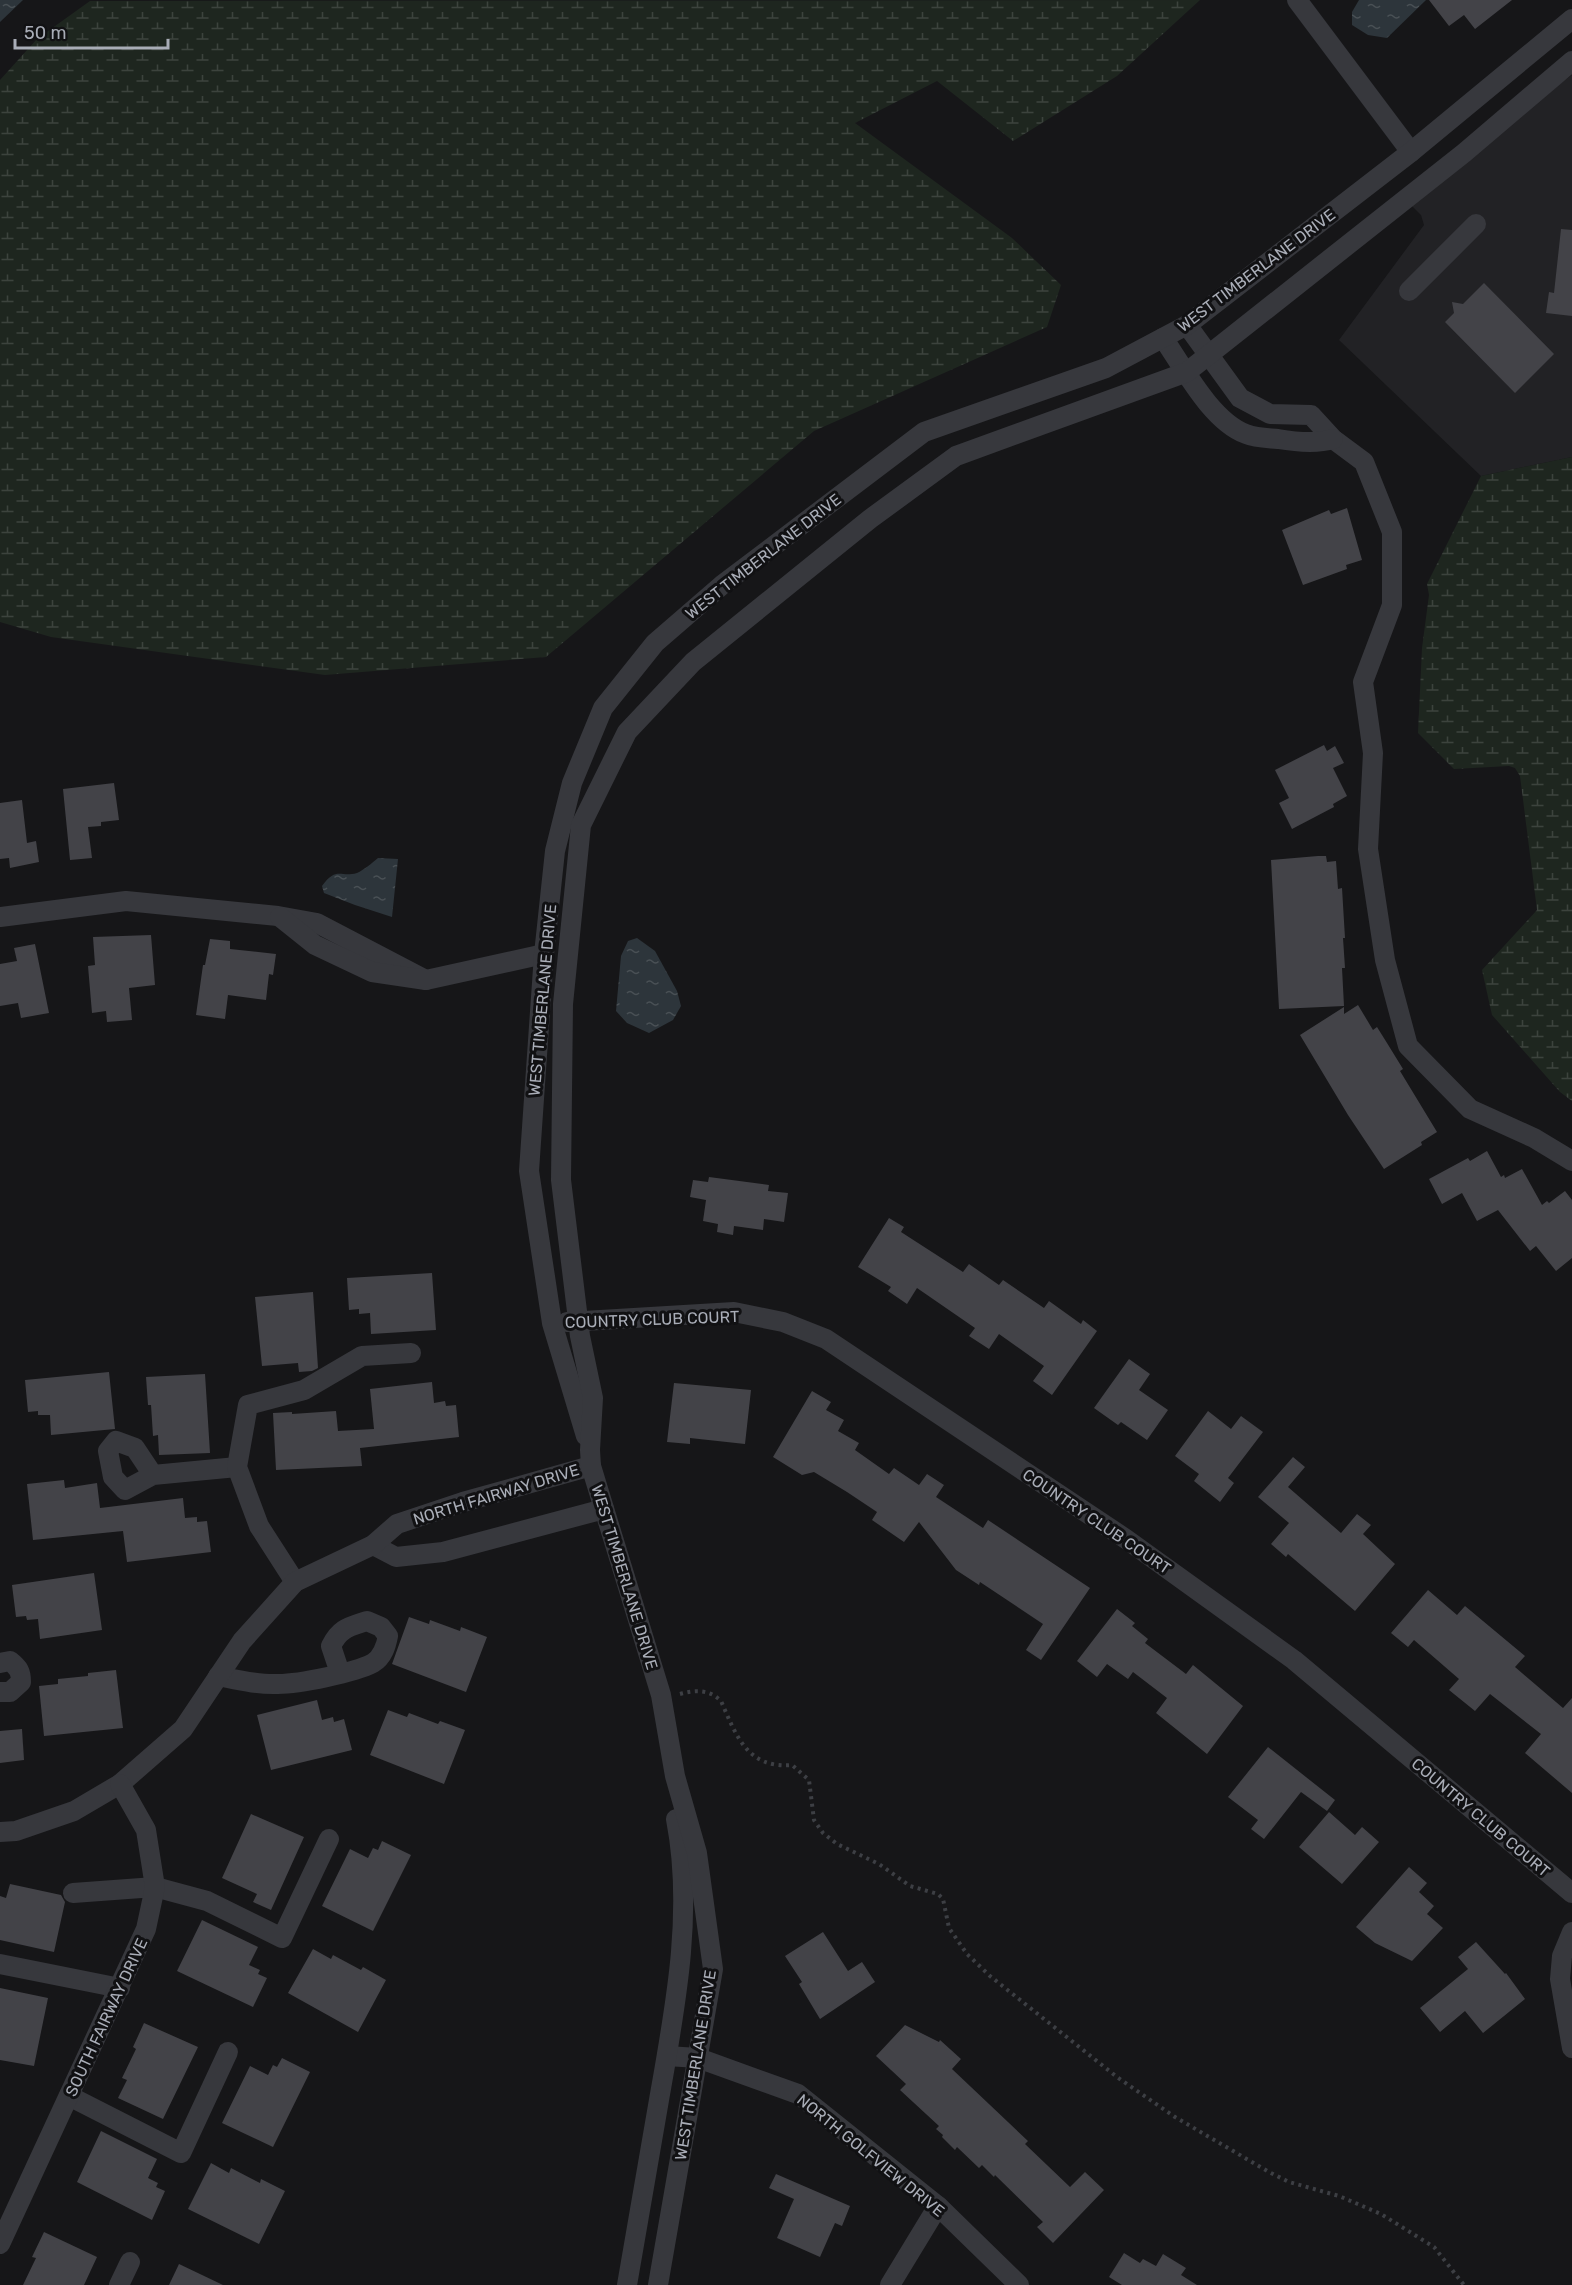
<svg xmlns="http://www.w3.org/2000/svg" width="1572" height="2285" font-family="Rubik,sans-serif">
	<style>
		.built { fill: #222225 }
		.wetland { fill: url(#wetland-marsh) }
		.water { fill: url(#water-ripples) }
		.building { fill: #434348 }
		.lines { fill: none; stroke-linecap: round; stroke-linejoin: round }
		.path { stroke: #3d3f44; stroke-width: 4; stroke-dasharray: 3 4.5; stroke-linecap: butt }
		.minor { stroke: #37383d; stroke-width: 20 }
		.labels { text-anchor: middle; stroke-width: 6; stroke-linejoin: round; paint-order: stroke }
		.street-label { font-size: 16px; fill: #a9adb7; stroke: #111113 }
	</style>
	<defs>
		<pattern id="wetland-marsh" width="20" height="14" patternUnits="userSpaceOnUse" patternTransform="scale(1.5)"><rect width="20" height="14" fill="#1e261f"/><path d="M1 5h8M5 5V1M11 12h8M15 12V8" fill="none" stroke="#3c433d"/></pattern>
		<pattern id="water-ripples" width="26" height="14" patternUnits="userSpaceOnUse" patternTransform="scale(1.5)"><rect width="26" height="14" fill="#2d353b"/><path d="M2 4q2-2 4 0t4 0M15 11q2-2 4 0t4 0" fill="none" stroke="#495055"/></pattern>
	</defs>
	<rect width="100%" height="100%" fill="#161618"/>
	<path class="built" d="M 1572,75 L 1572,457 L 1481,476 L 1339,340 L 1424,225 L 1421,215 L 1402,196 Z"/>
	<g class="wetland">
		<path d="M 1200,0 L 1117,76 L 1013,141 L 937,81 L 855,123 L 1012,238 L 1061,285 L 1047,327 L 814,431 L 546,657 L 325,675 L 51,637 L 0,622 L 0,80 L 37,39 L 90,1 Z"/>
		<path d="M 1572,457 L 1572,1101 L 1560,1092 L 1492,1015 L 1482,970 L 1537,910 L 1520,776 L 1515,768 L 1509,766 L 1454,769 L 1418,733 L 1422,648 L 1429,595 L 1427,584 L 1481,476 Z"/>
	</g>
	<g class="water">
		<path d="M 0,0 L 23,0 L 0,22 Z"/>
		<path d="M 1359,0 L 1426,0 L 1387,38 L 1368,35 L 1352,25 L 1352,12 Z"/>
		<path d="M 378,858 L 398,859 L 392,917 L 355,905 L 324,893 L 322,886 C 337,866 340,878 357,873 C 364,870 372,863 378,858 Z"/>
		<path d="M 637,938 L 655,951 L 677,991 L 681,1006 L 673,1020 L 649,1033 L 627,1023 L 616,1011 L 621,956 L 628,941 Z"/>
	</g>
	<g class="building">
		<path d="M 1429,0 L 1512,0 L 1475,29 L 1464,15 L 1449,26 Z"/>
		<path d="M 1561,229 L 1572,230 L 1572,316 L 1546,313 L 1549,292 L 1554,293 Z"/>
		<path d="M 1484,283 L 1554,354 L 1515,393 L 1445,322 L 1454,313 L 1452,302 L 1463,304 Z"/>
		<path d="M 1347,508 L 1362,560 L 1346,565 L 1347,569 L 1303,585 L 1282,530 L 1329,510 L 1331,514 Z"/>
		<path d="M 1324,745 L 1327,751 L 1335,746 L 1344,763 L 1333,768 L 1347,796 L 1333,804 L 1334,807 L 1292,829 L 1279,803 L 1289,798 L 1275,770 Z"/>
		<path d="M 114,783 L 119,820 L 101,822 L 101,826 L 88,827 L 92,858 L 70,860 L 63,789 Z"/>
		<path d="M 22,800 L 27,843 L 36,841 L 39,862 L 10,868 L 9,858 L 0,859 L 0,803 Z"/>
		<path d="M 1318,856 L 1326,856 L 1327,862 L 1336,861 L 1338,889 L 1342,888 L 1345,938 L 1343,938 L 1345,968 L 1342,968 L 1344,1006 L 1279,1009 L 1271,860 Z"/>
		<path d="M 151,935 L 155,985 L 129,988 L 132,1020 L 107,1022 L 106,1011 L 92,1013 L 88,966 L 95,965 L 93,937 Z"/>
		<path d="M 210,939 L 230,941 L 230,949 L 276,954 L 273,975 L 269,974 L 266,1000 L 228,995 L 225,1019 L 196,1015 L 203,965 L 205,965 Z"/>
		<path d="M 35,944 L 49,1013 L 21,1018 L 18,1003 L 0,1006 L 0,964 L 17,961 L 14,948 Z"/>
		<path d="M 1358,1005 L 1373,1030 L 1377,1027 L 1387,1043 L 1403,1069 L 1400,1071 L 1437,1132 L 1421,1142 L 1422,1145 L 1384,1169 L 1348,1115 L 1300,1035 L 1344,1007 L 1344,1014 Z"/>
		<path d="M 1487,1151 L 1501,1177 L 1504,1175 L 1505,1178 L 1522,1169 L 1542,1205 L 1547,1201 L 1549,1203 L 1565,1191 L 1572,1200 L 1572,1258 L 1556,1271 L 1536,1246 L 1530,1251 L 1498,1210 L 1477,1221 L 1462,1193 L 1442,1204 L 1429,1179 L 1468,1158 L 1470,1161 Z"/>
		<path d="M 709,1177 L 769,1185 L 768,1191 L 788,1193 L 784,1222 L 764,1219 L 763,1230 L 734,1226 L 733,1235 L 717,1232 L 718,1224 L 703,1221 L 706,1200 L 690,1197 L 693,1180 L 708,1182 Z"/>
		<path d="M 889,1218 L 904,1227 L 901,1232 L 963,1272 L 969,1264 L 999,1285 L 1003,1280 L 1044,1308 L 1049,1301 L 1081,1324 L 1083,1320 L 1097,1331 L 1052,1395 L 1033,1381 L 1044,1366 L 999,1334 L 989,1349 L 969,1336 L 975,1328 L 917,1288 L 907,1304 L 888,1291 L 891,1287 L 858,1267 Z"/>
		<path d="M 432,1273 L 436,1330 L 371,1334 L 370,1313 L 359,1314 L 359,1309 L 349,1310 L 347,1278 Z"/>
		<path d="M 313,1292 L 318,1368 L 312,1371 L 299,1372 L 298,1363 L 262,1366 L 255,1297 Z"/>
		<path d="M 1129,1359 L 1150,1374 L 1139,1390 L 1168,1410 L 1147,1440 L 1121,1422 L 1118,1425 L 1094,1408 Z"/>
		<path d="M 109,1372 L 115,1429 L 51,1435 L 50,1415 L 38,1415 L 38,1411 L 28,1412 L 25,1380 Z"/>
		<path d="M 205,1374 L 210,1453 L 159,1455 L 158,1435 L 153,1436 L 151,1405 L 148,1405 L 146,1377 Z"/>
		<path d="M 432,1382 L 434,1403 L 445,1401 L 446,1406 L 456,1405 L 459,1437 L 360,1448 L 362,1466 L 276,1470 L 273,1413 L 292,1412 L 292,1414 L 336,1411 L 338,1431 L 374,1429 L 370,1389 Z"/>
		<path d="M 674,1383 L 751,1390 L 745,1444 L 690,1438 L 690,1444 L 667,1442 Z"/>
		<path d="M 812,1391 L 831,1402 L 826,1410 L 844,1420 L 838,1431 L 859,1443 L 855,1450 L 889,1474 L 894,1468 L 919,1485 L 927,1474 L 944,1485 L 936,1497 L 983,1528 L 988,1520 L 1090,1588 L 1041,1660 L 1026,1650 L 1043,1624 L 980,1582 L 979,1585 L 956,1570 L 919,1522 L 904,1542 L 872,1520 L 877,1512 L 847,1492 L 814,1472 L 802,1475 L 773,1457 Z"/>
		<path d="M 1208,1411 L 1231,1429 L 1241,1416 L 1263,1432 L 1228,1478 L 1234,1483 L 1220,1502 L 1194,1481 L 1199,1474 L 1175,1456 Z"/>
		<path d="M 1293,1457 L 1305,1467 L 1288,1487 L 1341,1533 L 1357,1514 L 1371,1525 L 1363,1534 L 1395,1564 L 1355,1611 L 1288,1554 L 1286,1557 L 1271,1544 L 1289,1523 L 1258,1497 Z"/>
		<path d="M 64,1480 L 65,1488 L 97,1483 L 100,1508 L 183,1498 L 185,1518 L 197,1517 L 197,1522 L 207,1521 L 211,1552 L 127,1562 L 123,1531 L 33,1540 L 27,1484 Z"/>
		<path d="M 94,1573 L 102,1630 L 40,1639 L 38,1619 L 27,1620 L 26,1616 L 16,1617 L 12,1585 Z"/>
		<path d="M 1428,1590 L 1457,1615 L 1465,1606 L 1525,1656 L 1515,1667 L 1563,1708 L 1572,1698 L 1572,1793 L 1525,1753 L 1541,1734 L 1490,1694 L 1475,1711 L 1449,1690 L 1459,1679 L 1414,1640 L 1408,1647 L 1391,1633 Z"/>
		<path d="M 1117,1609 L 1135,1623 L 1132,1626 L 1148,1639 L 1145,1643 L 1186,1674 L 1193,1665 L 1243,1706 L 1207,1754 L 1156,1713 L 1167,1698 L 1133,1672 L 1128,1679 L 1107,1664 L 1097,1677 L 1077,1661 Z"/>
		<path d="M 409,1617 L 429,1624 L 430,1620 L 460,1631 L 461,1627 L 487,1637 L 466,1692 L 392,1664 Z"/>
		<path d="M 116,1670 L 123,1728 L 44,1736 L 39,1686 L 58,1684 L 58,1679 L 88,1676 L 88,1673 Z"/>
		<path d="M 317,1700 L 322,1720 L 333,1717 L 334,1722 L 344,1719 L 352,1750 L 271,1770 L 257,1715 Z"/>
		<path d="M 388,1710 L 407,1717 L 409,1713 L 438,1724 L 440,1721 L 465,1730 L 444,1784 L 370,1755 Z"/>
		<path d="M 22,1729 L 24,1760 L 0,1763 L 0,1731 Z"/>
		<path d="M 1268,1747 L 1335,1800 L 1327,1811 L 1301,1792 L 1264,1839 L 1251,1829 L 1258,1820 L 1228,1797 Z"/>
		<path d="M 1329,1812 L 1355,1835 L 1362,1827 L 1379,1842 L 1342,1884 L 1299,1847 Z"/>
		<path d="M 251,1814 L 304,1837 L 271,1910 L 253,1902 L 257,1894 L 222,1878 Z"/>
		<path d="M 382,1841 L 411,1855 L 373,1931 L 322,1906 L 350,1849 L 368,1858 L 373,1848 L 378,1850 Z"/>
		<path d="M 1409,1867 L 1427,1883 L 1419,1892 L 1434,1906 L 1427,1914 L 1443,1928 L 1412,1961 L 1375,1943 L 1356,1927 Z"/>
		<path d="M 10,1884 L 61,1895 L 65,1902 L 54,1952 L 0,1940 L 0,1896 L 6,1898 Z"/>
		<path d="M 202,1920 L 258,1947 L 249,1965 L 260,1970 L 258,1974 L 267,1978 L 253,2007 L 177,1971 Z"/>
		<path d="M 823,1932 L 848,1971 L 862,1962 L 875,1982 L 820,2019 L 799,1984 L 802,1982 L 785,1956 Z"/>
		<path d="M 1476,1942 L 1505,1974 L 1506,1973 L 1525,1999 L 1483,2033 L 1465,2011 L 1440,2032 L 1420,2008 L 1468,1969 L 1458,1957 Z"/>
		<path d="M 313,1949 L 331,1959 L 333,1955 L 361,1970 L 363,1967 L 386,1980 L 358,2032 L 288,1993 Z"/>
		<path d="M 0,1988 L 48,1998 L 34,2066 L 0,2060 Z"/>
		<path d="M 144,2023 L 198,2047 L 163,2119 L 118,2098 L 127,2080 L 122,2078 L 136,2049 L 133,2047 Z"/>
		<path d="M 905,2025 L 939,2042 L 940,2040 L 961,2059 L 952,2069 L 1028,2141 L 1025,2144 L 1070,2187 L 1085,2172 L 1104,2190 L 1053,2243 L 1037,2227 L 1043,2222 L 995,2175 L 994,2177 L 982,2165 L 979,2168 L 957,2147 L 955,2150 L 942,2137 L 943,2135 L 936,2129 L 939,2126 L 900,2090 L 906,2084 L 876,2056 Z"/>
		<path d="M 282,2058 L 310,2072 L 273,2147 L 222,2123 L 250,2066 L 268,2075 L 273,2065 L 277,2067 Z"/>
		<path d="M 101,2131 L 157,2159 L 148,2178 L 158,2183 L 156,2187 L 165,2191 L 152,2220 L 77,2182 Z"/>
		<path d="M 211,2163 L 229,2173 L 231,2168 L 260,2183 L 261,2179 L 285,2191 L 259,2244 L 188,2209 Z"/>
		<path d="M 776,2174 L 850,2206 L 842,2226 L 835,2223 L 820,2257 L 777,2238 L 794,2199 L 769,2188 Z"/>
		<path d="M 44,2232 L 97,2257 L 84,2285 L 23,2285 L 36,2258 L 32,2257 Z"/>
		<path d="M 1124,2253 L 1140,2263 L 1143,2259 L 1156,2266 L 1163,2254 L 1186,2268 L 1181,2275 L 1197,2285 L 1122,2285 L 1109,2277 Z"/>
		<path d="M 179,2264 L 223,2285 L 169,2285 Z"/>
	</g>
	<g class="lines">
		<path class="path" d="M 680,1694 C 695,1690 709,1689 721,1701 C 736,1735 747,1769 792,1765 L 809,1780 L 814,1820 L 823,1833 L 837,1844 L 879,1864 L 910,1886 L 938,1894 L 943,1899 L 949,1928 L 967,1954 L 990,1976 L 1117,2077 L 1175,2117 L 1269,2172 L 1289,2182 L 1339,2196 L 1381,2214 L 1434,2247 L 1464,2285"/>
		<g class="minor">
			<path d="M 1297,0 L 1411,152"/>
			<path d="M 1409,291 L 1476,224"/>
			<path d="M 1187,325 L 1240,398 L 1270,414 L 1311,415 L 1333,439 L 1364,462 L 1392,532 L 1392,605 L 1363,682 L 1373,753 L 1368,849 L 1385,960 L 1408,1046 L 1470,1109 L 1534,1138 L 1572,1161"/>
			<path d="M 1163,338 C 1184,368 1211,421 1246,434 C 1256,438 1268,438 1278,439 C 1296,442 1317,444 1333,439"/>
			<path d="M 0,917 L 126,901 L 278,916 L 317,923 L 426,980"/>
			<path d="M 280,917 L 315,945 L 372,972 L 426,980 L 544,954"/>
			<path d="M 567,1322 L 734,1312 L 783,1322 L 826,1339 L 1126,1539 L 1294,1660 L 1572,1893"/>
			<path d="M 586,1436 L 552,1323 L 529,1171 L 544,954 L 555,851 L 572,783 L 603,708 L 655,643 L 722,585 L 924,432 L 1106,368 L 1187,325 L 1411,152 L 1572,19"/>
			<path d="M 153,1475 L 125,1490 L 113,1477 L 108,1451 L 116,1441 L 135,1448 L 153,1475 L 237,1467"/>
			<path d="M 373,1545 L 396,1557 L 443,1552 L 604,1509"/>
			<path d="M 295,1582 L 259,1526 L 237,1467 L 248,1405 L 304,1390 L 362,1356 L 411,1353"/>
			<path d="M 0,1663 L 10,1661 C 19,1668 21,1672 21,1682 L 10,1692 L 0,1692"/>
			<path d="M 218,1676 C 238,1680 258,1685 278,1684 C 299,1684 354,1673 373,1663 C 383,1657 386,1646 388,1636 L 381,1627 L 367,1621 C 349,1627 340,1628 331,1646 L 340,1673"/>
			<path d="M 0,1832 L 16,1831 L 74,1811 L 120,1784 L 183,1729 L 242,1641 L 295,1582 L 373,1545 L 397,1524 L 463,1502 L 591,1466"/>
			<path d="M 73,1893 L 155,1887 L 207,1901 L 282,1938 L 329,1839"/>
			<path d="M 1572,1932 L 1562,1956 L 1560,1979 L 1572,2048"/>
			<path d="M 0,1964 L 120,1988"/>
			<path d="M 667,2056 L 698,2058 L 798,2094 L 938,2206 L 1019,2285"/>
			<path d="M 69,2096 L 181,2153 L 228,2052"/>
			<path d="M 0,2244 L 146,1929 L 155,1887 L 146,1830 L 120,1784"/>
			<path d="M 119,2285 L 130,2262"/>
			<path d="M 627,2285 C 638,2223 648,2162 659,2100 C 675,2009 694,1912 676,1819"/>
			<path d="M 658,2285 L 713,1969 L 697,1853 L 675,1776 L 661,1695 L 591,1466 L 590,1450 L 593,1398 L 580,1336 L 561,1180 L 563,1004 L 581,825 L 627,732 L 693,662 L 870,519 L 956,456 L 1187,372 L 1464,153 L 1572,61"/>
			<path d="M 890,2285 L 938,2206"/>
		</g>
	</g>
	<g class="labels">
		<g class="street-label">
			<text transform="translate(1256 270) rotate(-37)" y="6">WEST TIMBERLANE DRIVE</text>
			<text transform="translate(763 556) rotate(-38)" y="6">WEST TIMBERLANE DRIVE</text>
			<text transform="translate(542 1000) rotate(-85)" y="6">WEST TIMBERLANE DRIVE</text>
			<text transform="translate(652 1319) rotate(-2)" y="6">COUNTRY CLUB COURT</text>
			<text transform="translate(496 1494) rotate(-17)" y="6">NORTH FAIRWAY DRIVE</text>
			<text transform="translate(1097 1521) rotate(34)" y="6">COUNTRY CLUB COURT</text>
			<text transform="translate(625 1577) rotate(73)" y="6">WEST TIMBERLANE DRIVE</text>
			<text transform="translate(1481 1817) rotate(40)" y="6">COUNTRY CLUB COURT</text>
			<text transform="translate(106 2017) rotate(-65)" y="6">SOUTH FAIRWAY DRIVE</text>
			<text transform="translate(695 2065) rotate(-81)" y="6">WEST TIMBERLANE DRIVE</text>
			<text transform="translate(871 2155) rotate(39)" y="6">NORTH GOLFVIEW DRIVE</text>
		</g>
	</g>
	<path d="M15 39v9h153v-9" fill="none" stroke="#a9adb7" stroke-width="3"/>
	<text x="24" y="39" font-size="18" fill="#a9adb7" stroke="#111113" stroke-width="4.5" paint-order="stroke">50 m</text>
</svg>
